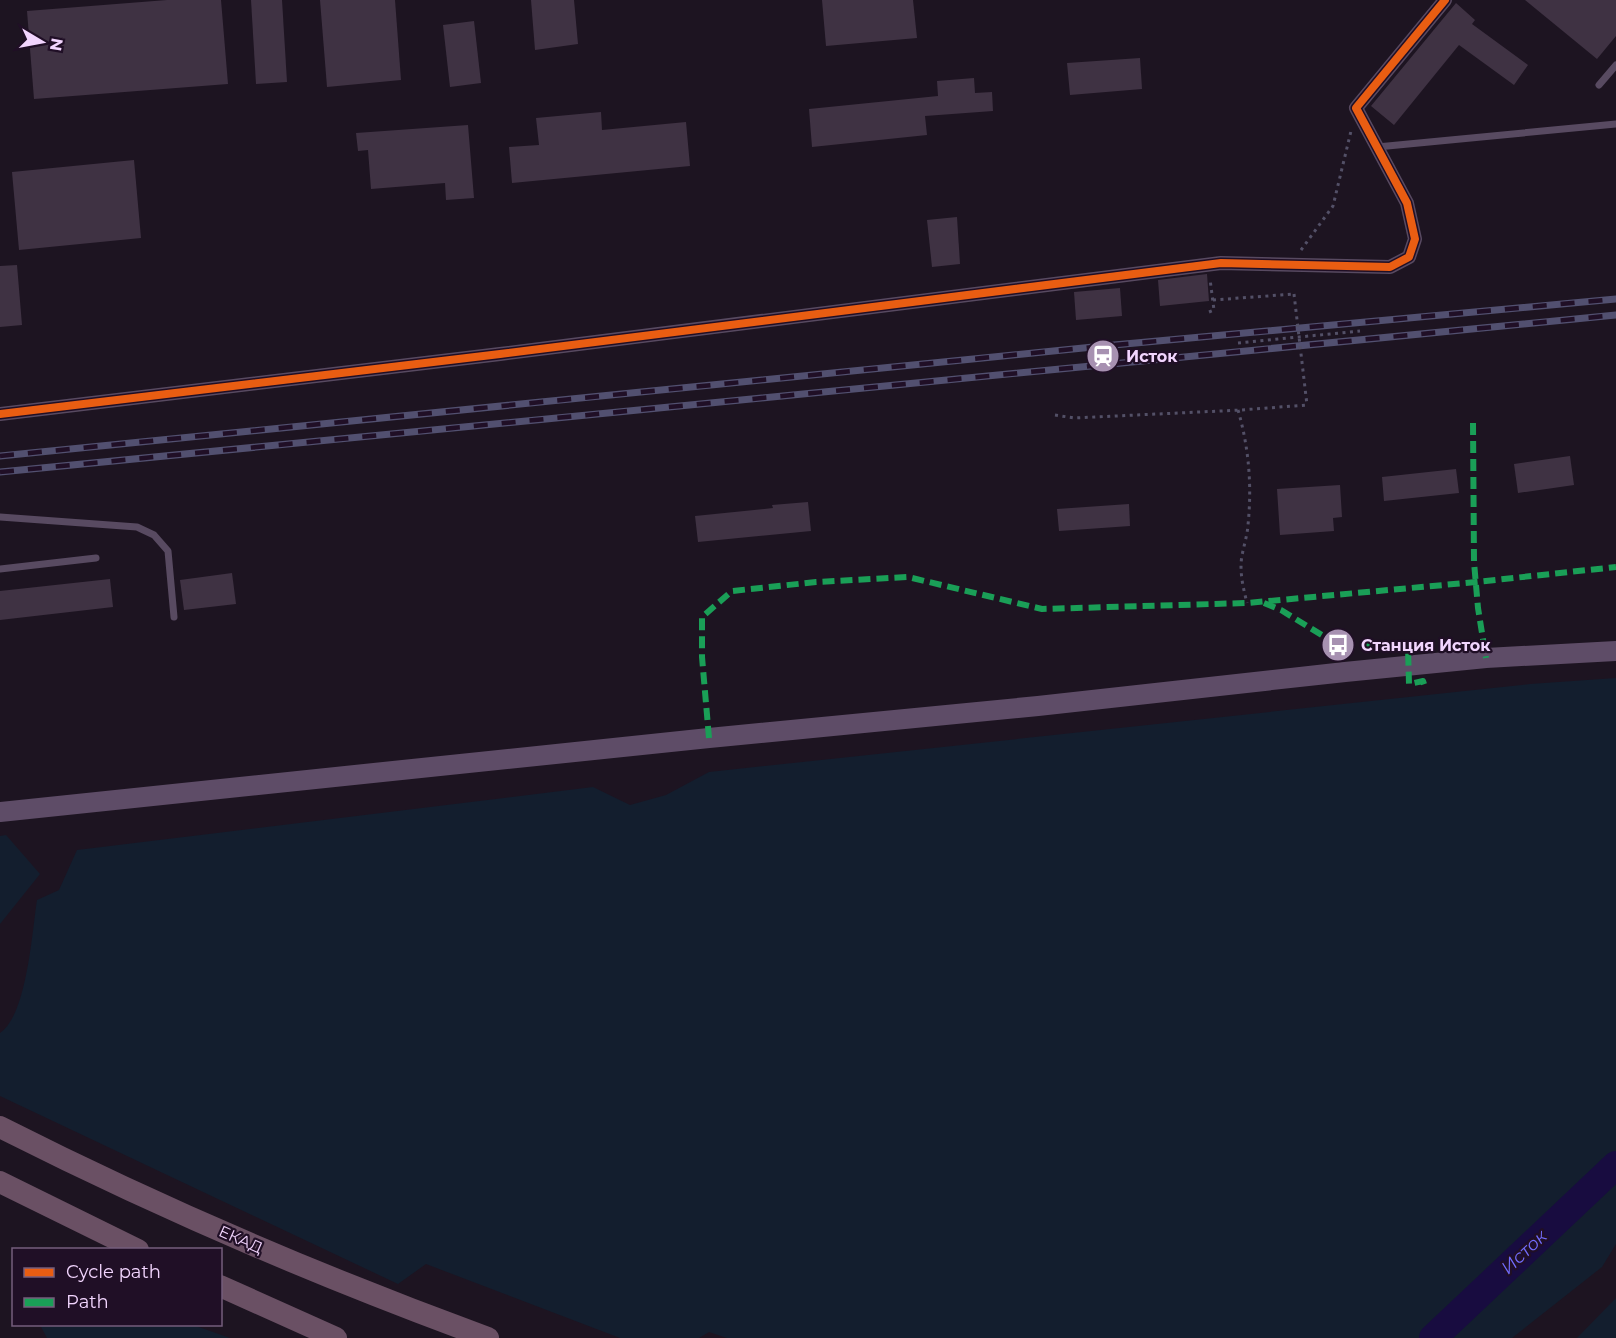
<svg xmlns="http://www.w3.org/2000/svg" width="1616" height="1338" font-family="Montserrat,sans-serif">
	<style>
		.green { fill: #131e2e }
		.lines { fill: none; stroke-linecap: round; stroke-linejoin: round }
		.river { stroke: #180c40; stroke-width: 28 }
		.building { fill: #3f3243 }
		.path { stroke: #535067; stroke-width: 3; stroke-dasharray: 3 4.5; stroke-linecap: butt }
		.service { stroke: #584a61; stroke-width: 7 }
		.minor { stroke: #584a61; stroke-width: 14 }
		.secondary { stroke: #5e4c67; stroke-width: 20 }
		.trunk { stroke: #6a5064; stroke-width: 22 }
		.rail-casing { stroke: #525070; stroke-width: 7 }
		.rail { stroke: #200f26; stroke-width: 4.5; stroke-dasharray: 14; stroke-linecap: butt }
		.path-bridge { stroke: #535067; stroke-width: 3; stroke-dasharray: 3 4.5; stroke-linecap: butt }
		.quiet { stroke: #1a9f57; stroke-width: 6; stroke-dasharray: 12 6; stroke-linecap: butt }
		.cycleway-casing { stroke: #200f26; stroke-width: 11 }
		.cycleway { stroke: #e95d12; stroke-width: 8 }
		.labels { text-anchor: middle; stroke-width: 4.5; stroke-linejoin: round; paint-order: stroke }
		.poi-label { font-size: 16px; font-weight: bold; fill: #f2d5fe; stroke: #200f26; text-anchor: start }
		.street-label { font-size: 16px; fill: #f2d5fe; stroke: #200f26 }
		.water-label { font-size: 18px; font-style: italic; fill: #726cfd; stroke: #200f26 }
	</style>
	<rect width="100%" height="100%" fill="#1d1421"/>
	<g class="green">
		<path d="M 1616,678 L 1616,1244 L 1602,1267 L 1512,1338 L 727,1338 L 709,1332 L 699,1338 L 620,1338 L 426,1264 L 398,1284 L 0,1096 L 0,1033 C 27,1015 32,932 37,900 L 59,890 L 77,850 L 593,787 L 630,805 L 666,795 L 709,772 L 1530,684 Z"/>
		<path d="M 6,835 L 40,874 L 0,924 L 0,836 Z"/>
		<path d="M 1616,1298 L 1616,1338 L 1577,1338 Z"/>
		<path d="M 40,1325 L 193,1325 L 230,1338 L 47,1338 Z"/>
	</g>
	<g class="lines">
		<path class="river" d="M 1433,1338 L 1616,1165"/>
	</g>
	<g class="building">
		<path d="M 167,0 L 221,0 L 228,84 L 34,99 L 27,11 Z"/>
		<path d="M 251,0 L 282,0 L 287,82 L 256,84 Z"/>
		<path d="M 320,0 L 395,0 L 401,80 L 327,87 Z"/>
		<path d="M 531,0 L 574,0 L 578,44 L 535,50 Z"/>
		<path d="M 822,0 L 913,0 L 917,38 L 826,46 Z"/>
		<path d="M 1525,0 L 1616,0 L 1616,36 L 1597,59 Z"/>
		<path d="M 1456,3 L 1475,20 L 1472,24 L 1528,65 L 1514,85 L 1459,45 L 1394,125 L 1371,106 Z"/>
		<path d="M 474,21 L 481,83 L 450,87 L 443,25 Z"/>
		<path d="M 1140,58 L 1142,89 L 1070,95 L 1067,63 Z"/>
		<path d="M 974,78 L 975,93 L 992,92 L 993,111 L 925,116 L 927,135 L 812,147 L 809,109 L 938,96 L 937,81 Z"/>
		<path d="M 601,112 L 602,130 L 686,122 L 690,166 L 512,183 L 509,147 L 539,145 L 536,118 Z"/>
		<path d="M 468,125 L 474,198 L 446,200 L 445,183 L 371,189 L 368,150 L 358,151 L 356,133 Z"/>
		<path d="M 134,160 L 141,238 L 19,250 L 12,172 Z"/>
		<path d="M 957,217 L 960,264 L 932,267 L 927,220 Z"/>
		<path d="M 17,265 L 22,325 L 0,327 L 0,266 Z"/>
		<path d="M 1207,274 L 1209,301 L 1160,306 L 1158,280 Z"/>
		<path d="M 1120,288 L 1122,316 L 1076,320 L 1074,292 Z"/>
		<path d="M 1570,456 L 1574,485 L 1518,493 L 1514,464 Z"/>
		<path d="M 1456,469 L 1459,493 L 1384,501 L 1382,477 Z"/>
		<path d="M 1340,485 L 1342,517 L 1333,518 L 1334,531 L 1280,535 L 1277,489 Z"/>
		<path d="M 808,502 L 811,531 L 698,542 L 695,516 L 773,508 L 772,505 Z"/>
		<path d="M 1129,504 L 1130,526 L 1059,531 L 1057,509 Z"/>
		<path d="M 232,573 L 236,604 L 184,610 L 180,580 Z"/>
		<path d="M 110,579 L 113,607 L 0,620 L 0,591 Z"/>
	</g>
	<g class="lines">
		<g class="path">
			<path d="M 1301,250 L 1333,206 L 1351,131"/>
			<path d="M 1213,300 L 1294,294"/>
			<path d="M 1209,312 L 1214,310 L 1210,279"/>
			<path d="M 1238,343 L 1360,331"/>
			<path d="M 1238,410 C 1249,448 1252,486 1248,525 C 1247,539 1241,553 1241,566 C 1241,579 1244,591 1247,603"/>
			<path d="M 1055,415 L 1074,418 L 1241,410 L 1307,405"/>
		</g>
		<g class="service">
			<path d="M 1599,85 L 1616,65"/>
			<path d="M 1377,147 L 1616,124"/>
			<path d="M 0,517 L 137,527 L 154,535 L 168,551 L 174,617"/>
			<path d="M 0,569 L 96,558"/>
		</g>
		<path class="minor" d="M 0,414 L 500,354 L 1221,263 L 1390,267 L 1409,257 L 1415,239 L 1407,203 L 1356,108 L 1445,0"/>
		<path class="secondary" d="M 0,812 L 709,738 L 1038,706 L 1345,672 L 1486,658 L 1616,651"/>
		<g class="trunk">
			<path d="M 0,1127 C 158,1207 321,1277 488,1338"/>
			<path d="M 0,1182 L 138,1250"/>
			<path d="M 220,1286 L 336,1338"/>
		</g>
		<g class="rail-casing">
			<g id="rail">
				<path d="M 0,456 L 1103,346 L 1616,299"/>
				<path d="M 0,472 L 1616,315"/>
			</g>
		</g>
		<use href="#rail" class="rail"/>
		<path class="path-bridge" d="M 1294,294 L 1307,405"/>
		<g class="quiet">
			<path d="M 1473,423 L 1474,562 L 1478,608 L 1486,658"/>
			<path d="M 1264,603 L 1281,610 L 1338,645 L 1408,647 L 1409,684 L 1423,681 L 1425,687"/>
			<path d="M 709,738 L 702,657 L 702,617 L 732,591 L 816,582 L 908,577 L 1042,609 L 1247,603 L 1476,582 L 1616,567"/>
		</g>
		<g class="cycleway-casing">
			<path id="cycleway" d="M 0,414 L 500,354 L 1221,263 L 1390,267 L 1409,257 L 1415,239 L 1407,203 L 1356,108 L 1445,0"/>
		</g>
		<use href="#cycleway" class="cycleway"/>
	</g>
	<defs>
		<g id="station-disc" transform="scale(1.725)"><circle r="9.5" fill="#a791b1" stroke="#200f26"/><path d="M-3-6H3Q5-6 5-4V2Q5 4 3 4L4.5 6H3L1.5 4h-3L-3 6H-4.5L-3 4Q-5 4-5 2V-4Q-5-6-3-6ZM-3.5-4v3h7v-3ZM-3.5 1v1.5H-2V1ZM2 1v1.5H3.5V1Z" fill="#fff"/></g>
		<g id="bus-disc" transform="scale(1.725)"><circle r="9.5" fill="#a791b1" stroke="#200f26"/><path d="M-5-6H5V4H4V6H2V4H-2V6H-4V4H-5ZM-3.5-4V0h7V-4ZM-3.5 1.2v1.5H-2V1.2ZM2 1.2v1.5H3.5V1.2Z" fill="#fff"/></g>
	</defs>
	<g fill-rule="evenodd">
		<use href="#station-disc" x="1103" y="356"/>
		<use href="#bus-disc" x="1338" y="645"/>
	</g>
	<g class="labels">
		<g class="poi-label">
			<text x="1126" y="362">Исток</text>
			<text x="1361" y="651">Станция Исток</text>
		</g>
		<g class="street-label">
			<text transform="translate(241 1239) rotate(24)" y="6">ЕКАД</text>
		</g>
		<g class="water-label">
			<text transform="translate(1524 1252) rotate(-43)" y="6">Исток</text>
		</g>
	</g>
	<rect x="12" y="1248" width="210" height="78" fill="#200f26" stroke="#745e7c" stroke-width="1.5"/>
	<rect x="24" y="1268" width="30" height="9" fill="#e95d12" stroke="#745e7c" stroke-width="1.5"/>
	<text x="66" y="1278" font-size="18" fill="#f2d5fe">Cycle path</text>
	<rect x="24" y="1298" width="30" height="9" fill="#1a9f57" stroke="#745e7c" stroke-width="1.5"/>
	<text x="66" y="1308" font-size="18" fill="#f2d5fe">Path</text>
	<g transform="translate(42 42) rotate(100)" stroke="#200f26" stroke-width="4.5" paint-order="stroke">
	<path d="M0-4.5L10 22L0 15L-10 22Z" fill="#f2d5fe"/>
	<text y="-9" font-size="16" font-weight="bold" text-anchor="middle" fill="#f2d5fe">N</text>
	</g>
</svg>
